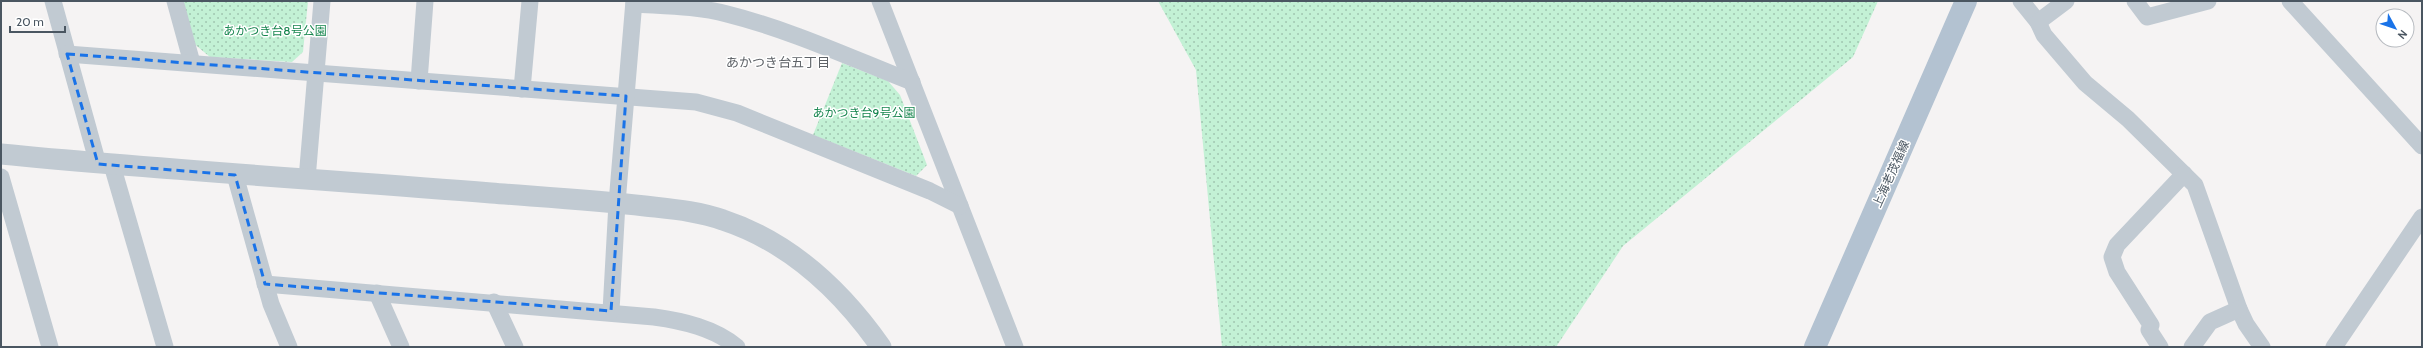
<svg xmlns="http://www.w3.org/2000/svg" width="2423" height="348" font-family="Cabin,'Noto Sans JP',sans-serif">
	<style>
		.grass { fill: url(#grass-dots) }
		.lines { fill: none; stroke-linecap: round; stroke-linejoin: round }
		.minor { stroke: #c1cad2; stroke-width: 17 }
		.tertiary { stroke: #c1cad2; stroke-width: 21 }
		.primary { stroke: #b3c2d1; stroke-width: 22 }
		.marked { fill: none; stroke: #1a73e8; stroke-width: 3; stroke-dasharray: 8 5; stroke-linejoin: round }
		.labels { text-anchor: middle; stroke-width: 3; stroke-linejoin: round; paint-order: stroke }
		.park-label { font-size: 12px; fill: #17864f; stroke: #fff }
		.street-label { font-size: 12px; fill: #4a5661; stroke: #fff }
		.neighbourhood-label { font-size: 13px; fill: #5f6368; stroke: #fff }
	</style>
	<defs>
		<pattern id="grass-dots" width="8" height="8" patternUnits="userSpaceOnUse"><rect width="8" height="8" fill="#c3f1d5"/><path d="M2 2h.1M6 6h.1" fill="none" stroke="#a0c6b0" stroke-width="1.8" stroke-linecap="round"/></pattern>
	</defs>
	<rect width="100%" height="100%" fill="#f5f3f3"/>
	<g class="grass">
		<path d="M 181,1 L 308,1 L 303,52 L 292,62 L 210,57 L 192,42 Z"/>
		<path d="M 1158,1 L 1878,1 L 1853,57 L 1623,246 L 1556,347 L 1222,347 L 1196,70 Z"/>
		<path d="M 842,63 L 888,81 L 900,95 L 927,165 L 916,176 L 813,135 Z"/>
	</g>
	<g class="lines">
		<g class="minor">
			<path d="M 53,1 L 98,164"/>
			<path d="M 175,1 L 192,63"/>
			<path d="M 880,1 L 1015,347"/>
			<path d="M 2021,1 L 2038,22 L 2044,35 L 2085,83 L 2128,119 L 2195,185 L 2239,309 L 2246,324 L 2262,347"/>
			<path d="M 2135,1 L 2147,17 L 2208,1"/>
			<path d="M 2290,1 L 2422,146"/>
			<path d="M 634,4 C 664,6 697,6 727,14 C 791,30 851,58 912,82"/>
			<path d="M 2038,22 L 2066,1"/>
			<path d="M 67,54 L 696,102 L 737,113 L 930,191 L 960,206"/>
			<path d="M 419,81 L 425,1"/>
			<path d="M 522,89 L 530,1"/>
			<path d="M 112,165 L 165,347"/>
			<path d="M 235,175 L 271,304 L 289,347"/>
			<path d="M 1,177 L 50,347"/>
			<path d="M 307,179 L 322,1"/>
			<path d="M 265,284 L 654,317 C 683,321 714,328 737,347"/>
			<path d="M 377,293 L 401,347"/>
			<path d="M 494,302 L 515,347"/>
			<path d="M 611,311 L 617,203 L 634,1"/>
			<path d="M 2160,347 L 2149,330 L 2151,325 L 2117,272 L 2112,257 L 2117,245 L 2184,174"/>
			<path d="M 2192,347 L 2210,322 L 2239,309"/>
			<path d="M 2334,347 L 2422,217"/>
		</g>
		<path class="tertiary" d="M 1,154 C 164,170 328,180 491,193 C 542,197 594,200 645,206 C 671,209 698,211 723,220 C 790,242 841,290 881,347"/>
		<path class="primary" d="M 1815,347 L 1966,1"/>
	</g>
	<path class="marked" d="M 67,54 L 626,96 L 611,311 L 265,284 L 235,175 L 98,164 Z"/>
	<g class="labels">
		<g class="park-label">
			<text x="275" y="35">あかつき台8号公園</text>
			<text x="864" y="117">あかつき台9号公園</text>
		</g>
		<g class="street-label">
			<text transform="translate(1891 174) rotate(-66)" y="4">上海老茂福線</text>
		</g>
		<g class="neighbourhood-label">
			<text x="778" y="67">あかつき台五丁目</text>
		</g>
	</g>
	<rect width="2423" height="348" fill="none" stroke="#4a5661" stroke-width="4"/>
	<g transform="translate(2395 28) rotate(130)"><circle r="19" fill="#ffffff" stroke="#b7bbc0"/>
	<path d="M0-3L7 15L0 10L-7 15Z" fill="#1a73e8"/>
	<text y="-6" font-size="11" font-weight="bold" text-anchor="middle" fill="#4a5661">N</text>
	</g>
	<path d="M10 26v6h55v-6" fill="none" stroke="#4a5661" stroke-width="2"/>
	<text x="16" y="26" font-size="12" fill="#4a5661" stroke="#ffffff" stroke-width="3" paint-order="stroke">20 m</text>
</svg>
